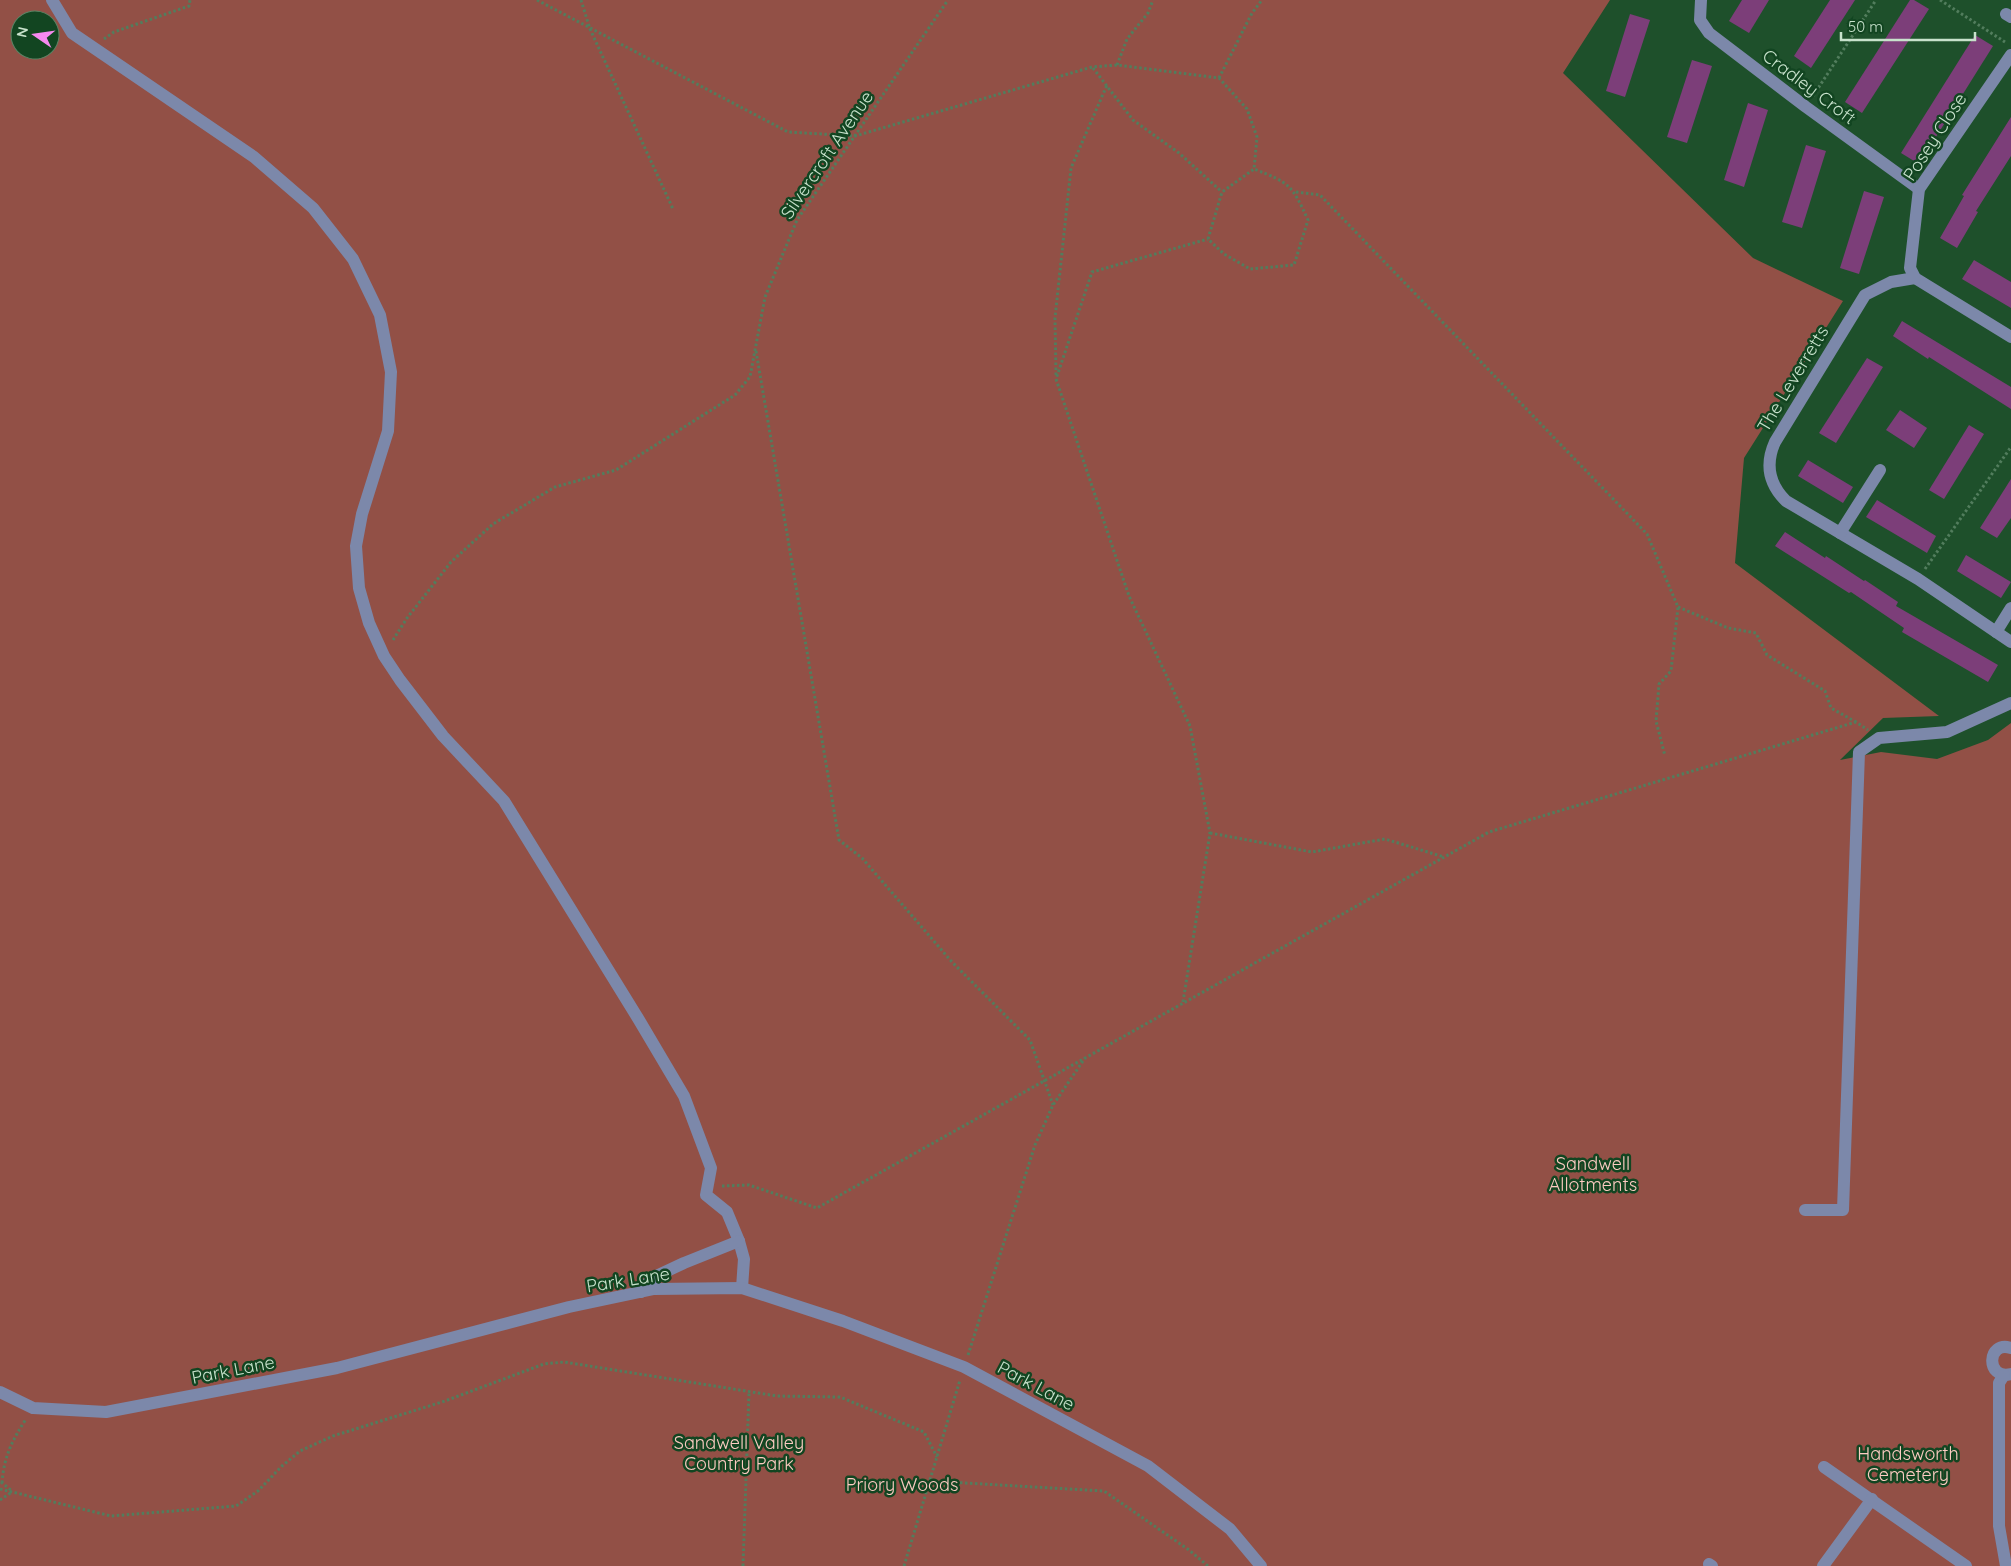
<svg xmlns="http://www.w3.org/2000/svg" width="2011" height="1566" font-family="Quicksand,sans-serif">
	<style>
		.green { fill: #925046; fill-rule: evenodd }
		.building { fill: #7c3e79 }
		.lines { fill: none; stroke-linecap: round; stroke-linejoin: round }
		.path { stroke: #527d5d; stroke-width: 3; stroke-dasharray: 2.5 2.5; stroke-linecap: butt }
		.minor { stroke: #7c88aa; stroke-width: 12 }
		.labels { text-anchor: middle; stroke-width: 5; stroke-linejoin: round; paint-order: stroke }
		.street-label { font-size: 18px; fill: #c8e2cc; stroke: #124521 }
		.park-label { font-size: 18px; fill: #fdcbc2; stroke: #124521 }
	</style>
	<rect width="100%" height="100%" fill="#1e502b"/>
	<path class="green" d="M 0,0 L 1610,0 L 1563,73 L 1753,258 L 1843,301 L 1744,458 L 1735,563 L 1939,716 L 1883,718 L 1840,760 L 1881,752 L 1937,759 L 1988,740 L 2011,723 L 2011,1566 L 0,1566 ZM 20,20 L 50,20 L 50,50 L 20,50 Z"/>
	<g class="building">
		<path d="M 1742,0 L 1769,0 L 1749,33 L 1729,21 Z"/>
		<path d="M 1830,0 L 1855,0 L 1811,68 L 1794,56 Z"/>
		<path d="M 1910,0 L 1914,0 L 1929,9 L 1862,113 L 1845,102 Z"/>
		<path d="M 1630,14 L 1650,20 L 1625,97 L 1606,91 Z"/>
		<path d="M 1975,35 L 1993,46 L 1919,164 L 1901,153 Z"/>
		<path d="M 1692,60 L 1712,66 L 1687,143 L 1667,137 Z"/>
		<path d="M 1748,103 L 1768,110 L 1744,187 L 1724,180 Z"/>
		<path d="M 2011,117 L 2011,156 L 1976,211 L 1978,212 L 1957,248 L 1940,238 L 1964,196 L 1962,195 Z"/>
		<path d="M 1806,145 L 1826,151 L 1802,228 L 1782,222 Z"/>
		<path d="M 1864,191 L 1884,197 L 1859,274 L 1840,268 Z"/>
		<path d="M 1974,260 L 2011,282 L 2011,308 L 1962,279 Z"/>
		<path d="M 1902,321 L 2011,387 L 2011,409 L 1929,357 L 1928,359 L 1893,336 Z"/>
		<path d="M 1867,358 L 1883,367 L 1836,443 L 1819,433 Z"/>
		<path d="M 1900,410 L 1927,428 L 1914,448 L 1886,430 Z"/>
		<path d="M 1969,425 L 1984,434 L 1944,499 L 1929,490 Z"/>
		<path d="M 1808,460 L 1853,487 L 1843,503 L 1798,476 Z"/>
		<path d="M 2011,479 L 2011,518 L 1997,538 L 1980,528 Z"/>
		<path d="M 1877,500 L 1936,536 L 1927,553 L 1866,517 Z"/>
		<path d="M 1785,532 L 1825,558 L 1826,556 L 1864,581 L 1865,580 L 1898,602 L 1896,606 L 1998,665 L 1988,682 L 1902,632 L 1904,628 L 1851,592 L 1849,593 L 1775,546 Z"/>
		<path d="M 1966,555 L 2011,582 L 2001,598 L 1957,571 Z"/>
	</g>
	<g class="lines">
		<g class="path">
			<path d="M 537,0 L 788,132 L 855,136 L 1092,67 L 1117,65 L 1219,78 L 1247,109 L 1257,137 L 1254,169 L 1222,192 L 1208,239 L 1224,254 L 1250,269 L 1294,265 L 1308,220 C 1292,185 1290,183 1254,169"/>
			<path d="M 581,0 L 590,29 L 673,209"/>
			<path d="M 1940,0 L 2005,42"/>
			<path d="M 104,39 L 114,32 L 189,6 L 190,0"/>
			<path d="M 1117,65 L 1127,39 L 1148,13 L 1153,0"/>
			<path d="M 1093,68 L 1133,120 L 1179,153 L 1222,192"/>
			<path d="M 1219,78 L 1252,13 L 1262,0"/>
			<path d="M 1813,96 L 1876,0"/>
			<path d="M 1296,192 L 1320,195 L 1647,534 L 1678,607 L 1671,671 L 1659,684 L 1656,721 L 1665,756"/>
			<path d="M 756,351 L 839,840 L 862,858 L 952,962 L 1030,1040 L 1053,1105"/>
			<path d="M 1056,375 L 1055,318 L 1071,168 L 1107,85"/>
			<path d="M 1925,569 L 2011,447"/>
			<path d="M 1678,607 L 1728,628 L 1756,633 L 1767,655 L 1825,691 L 1831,708 L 1856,722"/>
			<path d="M 393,640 L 407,618 L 451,562 L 493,524 L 555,487 L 616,470 L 735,395 L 750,377 L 765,297 L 797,220 L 948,0"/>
			<path d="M 1210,833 L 1312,852 L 1385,839 L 1444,857"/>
			<path d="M 1183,1002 L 1210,833 L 1190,726 L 1129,596 L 1056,379 L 1092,272 L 1208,239"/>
			<path d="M 722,1186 L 749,1185 L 817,1208 L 1489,832 L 1856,722 L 1868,730"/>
			<path d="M 968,1355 L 1035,1145 L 1053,1105 L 1085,1058"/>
			<path d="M 930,1481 L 1104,1491 L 1189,1550 L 1208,1566"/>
			<path d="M 1,1482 L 12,1491"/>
			<path d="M 2,1483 C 4,1456 12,1441 26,1419"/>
			<path d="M 0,1489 L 111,1516 L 236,1506 L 258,1491 L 282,1466 L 300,1451 L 333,1436 L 445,1401 L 544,1364 L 564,1362 L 777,1396 L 840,1397 L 924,1432 L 937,1457"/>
			<path d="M 0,1500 L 12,1492"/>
			<path d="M 743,1566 L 749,1392"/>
			<path d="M 904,1566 L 960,1380"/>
		</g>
		<g class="minor">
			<path d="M 52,0 L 72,33 L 254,157 L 313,208 L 353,259 L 380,315 L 391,372 L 388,431 L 362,514 L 356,546 L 359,588 L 369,623 L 384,656 L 400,680 L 443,736 L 504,801 L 639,1020 L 684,1096 L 711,1168 L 706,1195 L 727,1212 L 739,1241 L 744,1259 L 742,1288"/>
			<path d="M 1701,0 L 1700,20 L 1709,33 L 1806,107 L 1919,189"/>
			<path d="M 2006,14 L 2011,17"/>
			<path d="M 2011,55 L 1919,189 L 1910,268 L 1915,278 L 2011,337"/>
			<path d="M 1915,278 L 1891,282 L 1865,295 L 1775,442 C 1765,464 1769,484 1786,501 L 1918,579 L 2011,642"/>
			<path d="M 1840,533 L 1880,470"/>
			<path d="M 1996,632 L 2011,608"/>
			<path d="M 1805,1210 L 1843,1210 L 1859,752 L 1879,738 L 1947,732 L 2011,703"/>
			<path d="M 641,1292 L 652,1278 L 684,1263 L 739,1241"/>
			<path d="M 2011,1374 C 1985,1380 1987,1340 2011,1348"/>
			<path d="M 2004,1375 L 1999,1383 L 1999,1526 L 2006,1566"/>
			<path d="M 0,1392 L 33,1408 L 106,1412 L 337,1368 L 569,1307 L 654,1289 L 742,1288 L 843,1321 L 964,1367 L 1148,1466 L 1230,1529 L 1261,1566"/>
			<path d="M 1824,1467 L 1966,1566"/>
			<path d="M 1709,1564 L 1712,1566"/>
			<path d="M 1823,1566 L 1872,1499"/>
		</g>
	</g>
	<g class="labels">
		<g class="street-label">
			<text transform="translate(1809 87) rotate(37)" y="6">Cradley Croft</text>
			<text transform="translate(1935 137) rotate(-57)" y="6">Posey Close</text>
			<text transform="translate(827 155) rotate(-56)" y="6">Silvercroft Avenue</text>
			<text transform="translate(1793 379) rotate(-59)" y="6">The Leverretts</text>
			<text transform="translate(628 1280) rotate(-9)" y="6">Park Lane</text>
			<text transform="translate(233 1370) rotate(-11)" y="6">Park Lane</text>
			<text transform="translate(1036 1386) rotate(28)" y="6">Park Lane</text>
		</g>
		<g class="park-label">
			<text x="1593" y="1170">Sandwell<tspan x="1593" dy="21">Allotments</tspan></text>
			<text x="739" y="1449">Sandwell Valley<tspan x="739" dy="21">Country Park</tspan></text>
			<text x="1908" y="1460">Handsworth<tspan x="1908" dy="21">Cemetery</tspan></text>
			<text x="902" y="1491">Priory Woods</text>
		</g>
	</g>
	<g transform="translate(35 35) rotate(283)"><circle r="24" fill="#124521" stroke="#5b8465"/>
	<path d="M0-4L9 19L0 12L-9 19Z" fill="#f589ef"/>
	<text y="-8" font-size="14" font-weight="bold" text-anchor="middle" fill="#c8e2cc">N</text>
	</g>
	<path d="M1841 32v8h134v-8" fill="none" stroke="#c8e2cc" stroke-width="2.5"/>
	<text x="1848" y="32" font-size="15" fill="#c8e2cc" stroke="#124521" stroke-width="4" paint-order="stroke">50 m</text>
</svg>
